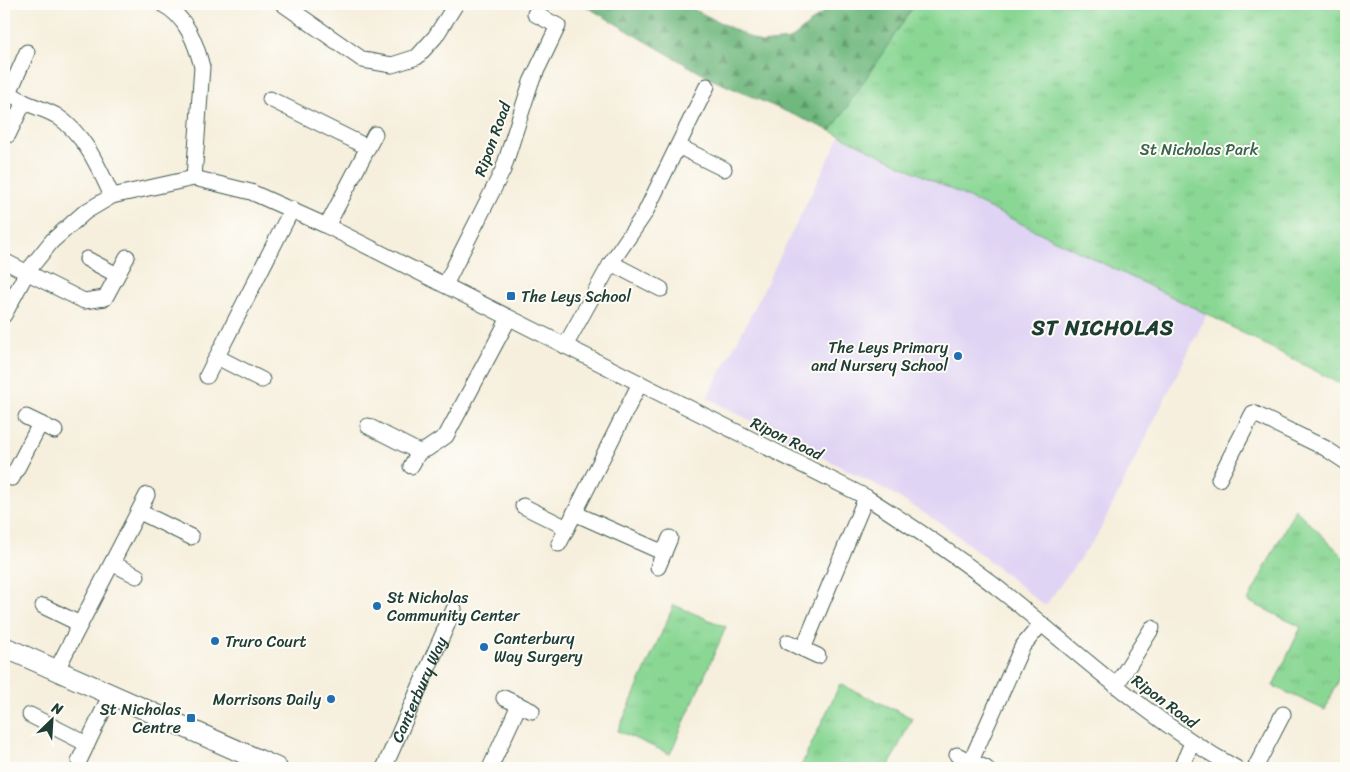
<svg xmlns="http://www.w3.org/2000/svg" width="1350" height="772" font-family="Sriracha,sans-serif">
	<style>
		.built { fill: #e0d4f4 }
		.forest { fill: url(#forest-firs); stroke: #477a59 }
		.park { fill: url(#park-tufts); stroke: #548a64 }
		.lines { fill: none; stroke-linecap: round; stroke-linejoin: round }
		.minor-casing { stroke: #3f584d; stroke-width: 17 }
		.tertiary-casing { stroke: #3f584d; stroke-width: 22 }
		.minor { stroke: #fff; stroke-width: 15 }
		.tertiary { stroke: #fff; stroke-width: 20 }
		.poi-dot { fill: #1f6fb2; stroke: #fdfcf7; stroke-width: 2 }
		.labels { text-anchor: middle; stroke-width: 4; stroke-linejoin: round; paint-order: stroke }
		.street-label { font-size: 16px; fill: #1f3d34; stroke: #fdfcf7 }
		.park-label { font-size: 16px; fill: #3a644c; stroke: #fdfcf7 }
		.poi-label { font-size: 16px; fill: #1f3d34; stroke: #fdfcf7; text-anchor: start }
		.district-label { font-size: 21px; font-weight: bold; letter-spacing: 1px; fill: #1f3d34; stroke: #fdfcf7 }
	</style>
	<defs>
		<pattern id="forest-firs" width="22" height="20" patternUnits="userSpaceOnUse" patternTransform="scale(1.25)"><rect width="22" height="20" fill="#6fb87e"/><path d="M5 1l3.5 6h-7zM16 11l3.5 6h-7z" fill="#5b9768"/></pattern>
		<pattern id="park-tufts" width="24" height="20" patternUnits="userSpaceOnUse" patternTransform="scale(1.25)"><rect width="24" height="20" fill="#8ad794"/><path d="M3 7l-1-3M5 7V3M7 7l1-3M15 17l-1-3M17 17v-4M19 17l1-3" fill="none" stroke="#77b980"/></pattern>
	</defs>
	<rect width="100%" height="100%" fill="#fdfcf7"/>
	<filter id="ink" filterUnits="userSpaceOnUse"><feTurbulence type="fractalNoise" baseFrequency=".02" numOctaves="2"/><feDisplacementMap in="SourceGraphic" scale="10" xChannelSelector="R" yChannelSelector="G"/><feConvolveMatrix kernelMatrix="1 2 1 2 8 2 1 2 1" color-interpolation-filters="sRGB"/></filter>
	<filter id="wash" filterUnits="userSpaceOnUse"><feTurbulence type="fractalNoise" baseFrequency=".0096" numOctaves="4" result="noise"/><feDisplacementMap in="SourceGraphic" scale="20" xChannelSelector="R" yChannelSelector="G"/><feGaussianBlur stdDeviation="1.12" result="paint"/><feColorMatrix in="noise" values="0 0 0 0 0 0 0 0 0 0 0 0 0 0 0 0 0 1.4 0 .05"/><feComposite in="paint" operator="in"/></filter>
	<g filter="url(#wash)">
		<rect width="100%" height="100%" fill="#f6efdd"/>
		<path class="built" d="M 840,136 L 1207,314 L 1098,534 L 1045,606 L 948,528 L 890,492 L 707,398 L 753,311 Z"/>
		<path class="forest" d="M 582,4 L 683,4 L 761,43 L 790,40 L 833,4 L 915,4 L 831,131 L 711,79 Z"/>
		<g class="park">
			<path d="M 915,4 L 1346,4 L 1346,387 L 1207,314 L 831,131 Z"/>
			<path d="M 1295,509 L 1346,559 L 1346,661 L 1325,710 L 1273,686 L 1301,627 L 1248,601 Z"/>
			<path d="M 674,605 L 726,627 L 670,754 L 618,731 Z"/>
			<path d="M 840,684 L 912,718 L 888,768 L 800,768 Z"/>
		</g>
	</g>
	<g filter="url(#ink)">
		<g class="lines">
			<g class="minor-casing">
				<g id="minor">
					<path d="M 162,4 C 186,16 196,43 202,67 L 194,178"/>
					<path d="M 283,4 L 363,60 L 392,65 L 417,57 L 435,37 L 456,4"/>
					<path d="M 270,99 L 367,147"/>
					<path d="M 24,102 C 35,107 47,110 57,116 C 85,135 98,166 112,196"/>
					<path d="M 8,135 L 24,102 L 9,93 L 27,52"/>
					<path d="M 678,146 L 724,169"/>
					<path d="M 327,226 L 375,134"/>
					<path d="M 87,259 L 117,275"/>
					<path d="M 4,261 L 84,301 L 105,298 L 127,257"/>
					<path d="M 611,263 L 661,289"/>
					<path d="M 445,285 L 503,170 L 531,82 L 558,26 L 535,14"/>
					<path d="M 4,315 L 27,272 L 52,241 L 85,212 L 112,196 L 194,178 L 251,192 L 327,226 L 866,497 C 915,528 963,560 1009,597 C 1083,657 1152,722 1236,768"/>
					<path d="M 565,346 L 611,263 L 645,213 L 707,86"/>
					<path d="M 217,357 L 262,380"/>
					<path d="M 207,376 L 292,209"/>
					<path d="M 26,417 L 55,431"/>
					<path d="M 368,426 L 419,452"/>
					<path d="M 411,466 L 419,452 L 427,449 L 446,436 L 509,318"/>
					<path d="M 4,477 L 12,478 L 40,424"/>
					<path d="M 1219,479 L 1253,413 L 1325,448 L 1346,462"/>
					<path d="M 523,506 L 567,528"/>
					<path d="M 140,512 L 191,537"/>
					<path d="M 574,513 L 664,553"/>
					<path d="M 559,544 L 640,383"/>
					<path d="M 112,563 L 137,576"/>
					<path d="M 658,567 L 670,538"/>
					<path d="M 43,606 L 80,624"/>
					<path d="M 788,642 L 818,656"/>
					<path d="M 803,649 L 866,497"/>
					<path d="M 56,671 L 147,495"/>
					<path d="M 1116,686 L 1152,628"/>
					<path d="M 504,698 L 532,711"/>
					<path d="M 30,715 L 87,744"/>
					<path d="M 957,755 L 986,768"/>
					<path d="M 79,761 L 110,696"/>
					<path d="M 971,761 L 1022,647 L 1041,624"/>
					<path id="s1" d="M 384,768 L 454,609"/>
					<path d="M 490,768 L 519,705"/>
					<path d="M 1181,768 L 1192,743"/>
					<path d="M 1255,768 L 1283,714"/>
				</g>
			</g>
			<g class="tertiary-casing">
				<path id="tertiary" d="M 4,647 L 277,768"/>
			</g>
			<use href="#minor" class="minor"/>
			<use href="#tertiary" class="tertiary"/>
		</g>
	</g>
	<g class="poi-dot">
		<rect x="506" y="291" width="10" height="10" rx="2.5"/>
		<circle cx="958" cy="356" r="5"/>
		<circle cx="377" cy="606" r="5"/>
		<circle cx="215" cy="641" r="5"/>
		<circle cx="484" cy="647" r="5"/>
		<circle cx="331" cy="699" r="5"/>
		<rect x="186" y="713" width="10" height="10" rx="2.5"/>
	</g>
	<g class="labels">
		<g class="street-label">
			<text transform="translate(492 139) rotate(-70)" y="6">Ripon Road</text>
			<text transform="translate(787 438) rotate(26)" y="6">Ripon Road</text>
			<text dy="6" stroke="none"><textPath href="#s1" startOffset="86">Canterbury Way</textPath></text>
			<text transform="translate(1165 701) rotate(37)" y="6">Ripon Road</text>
		</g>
		<g class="park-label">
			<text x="1199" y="155">St Nicholas Park</text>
		</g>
		<g class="poi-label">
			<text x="521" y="302">The Leys School</text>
			<text x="948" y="353" text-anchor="end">The Leys Primary<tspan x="948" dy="18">and Nursery School</tspan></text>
			<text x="387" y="603">St Nicholas<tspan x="387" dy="18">Community Center</tspan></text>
			<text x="494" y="644">Canterbury<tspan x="494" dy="18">Way Surgery</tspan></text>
			<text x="225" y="647">Truro Court</text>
			<text x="321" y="705" text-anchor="end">Morrisons Daily</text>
			<text x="181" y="715" text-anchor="end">St Nicholas<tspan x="181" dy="18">Centre</tspan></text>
		</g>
		<g class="district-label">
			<text x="1103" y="335">ST NICHOLAS</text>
		</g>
	</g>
	<rect width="1350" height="772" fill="none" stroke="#fdfcf7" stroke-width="20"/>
	<g transform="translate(52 720) rotate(25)" stroke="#fdfcf7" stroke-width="4" paint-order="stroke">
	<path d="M0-4L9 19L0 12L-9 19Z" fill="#1f3d34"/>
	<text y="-8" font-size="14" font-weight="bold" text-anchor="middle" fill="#1f3d34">N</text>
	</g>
</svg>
